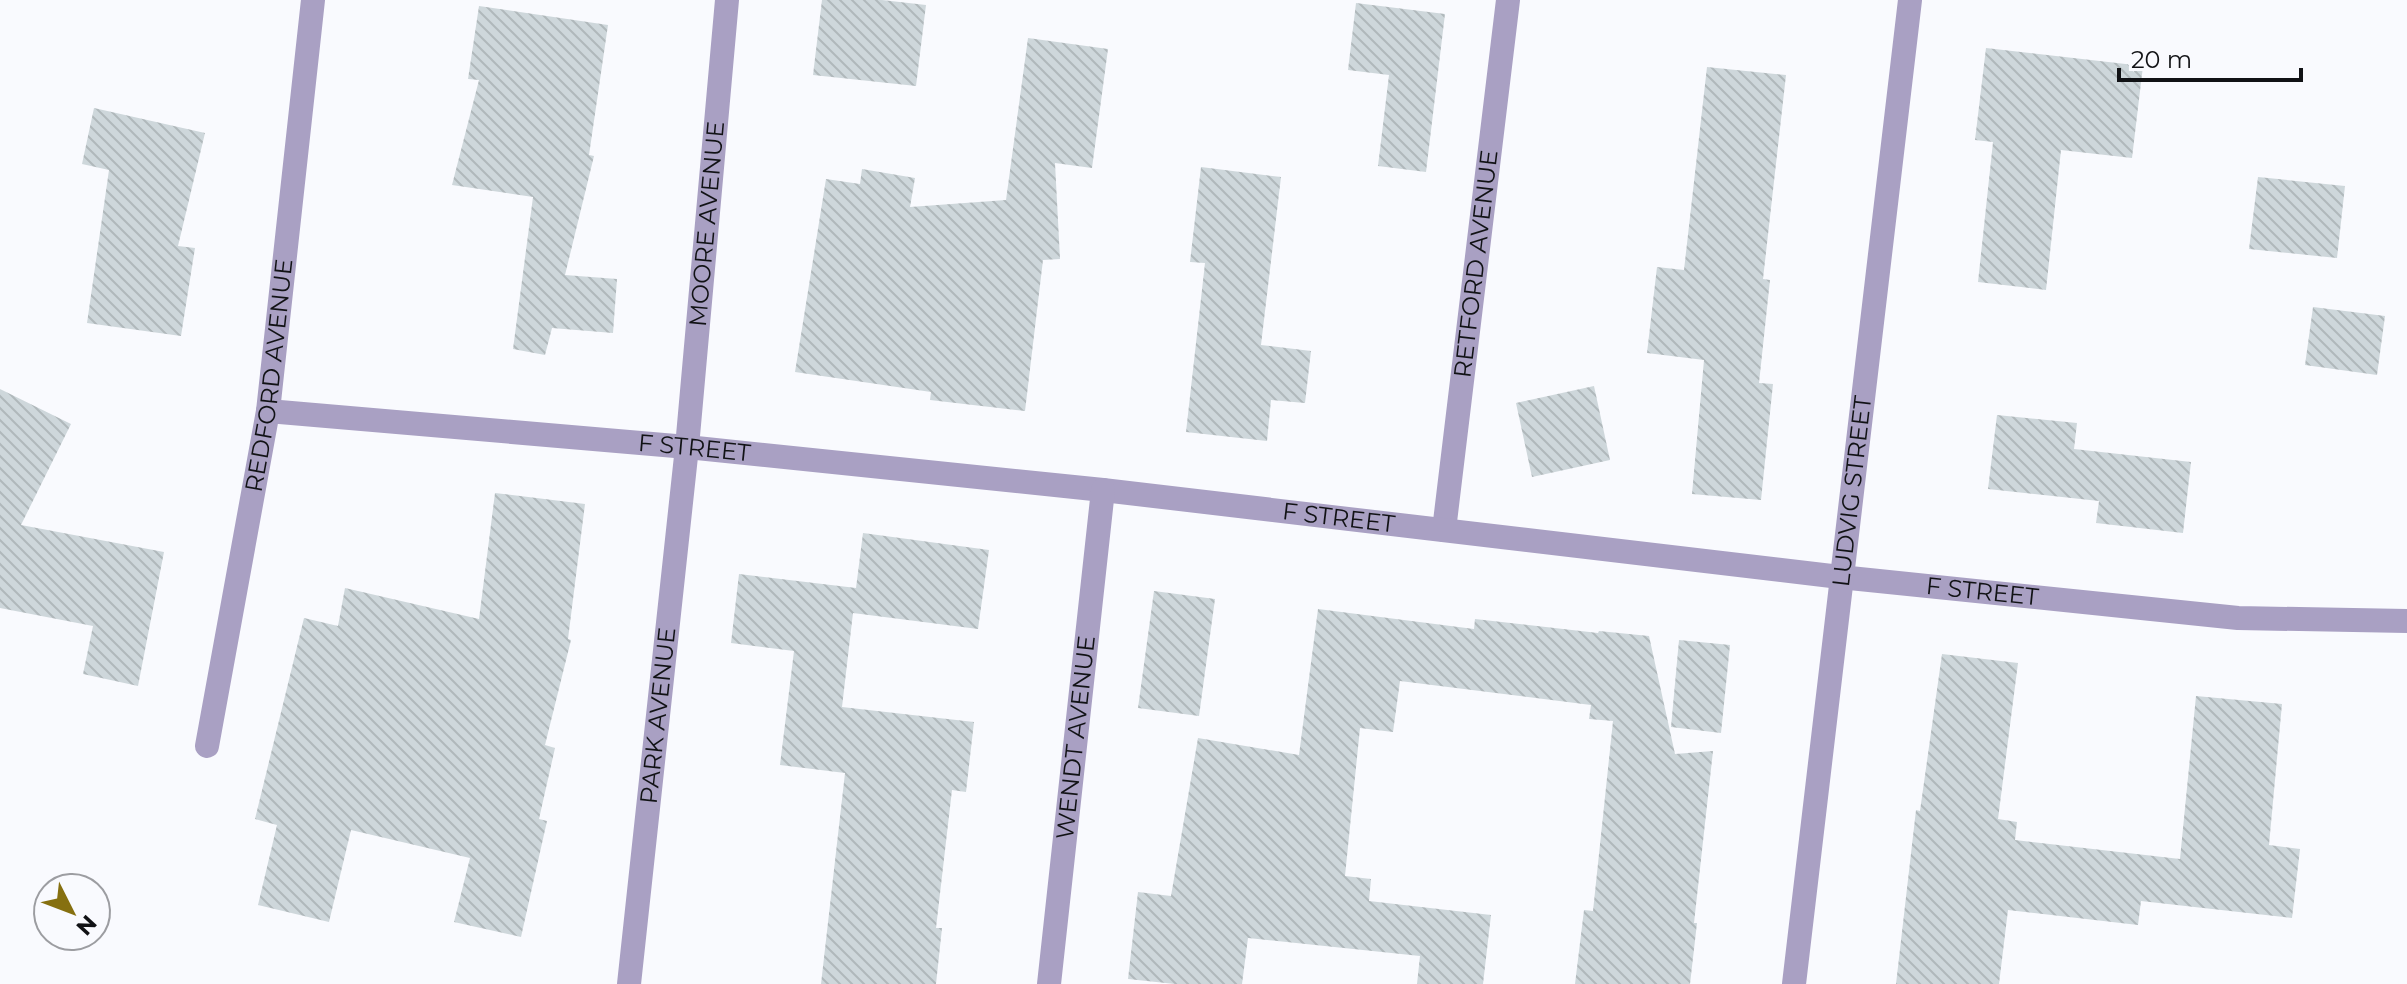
<svg xmlns="http://www.w3.org/2000/svg" width="2407" height="984" font-family="Montserrat,sans-serif">
	<style>
		.building { fill: url(#building-back-hatch) }
		.lines { fill: none; stroke-linecap: round; stroke-linejoin: round }
		.lane { stroke: #a9a0c3; stroke-width: 24 }
		.street { stroke: #a9a0c3; stroke-width: 24 }
		.labels { text-anchor: middle; stroke-width: 7; stroke-linejoin: round; paint-order: stroke }
		.street-label { font-size: 24px; fill: #111215; stroke: #f9fafe }
	</style>
	<defs>
		<pattern id="building-back-hatch" width="6" height="6" patternUnits="userSpaceOnUse" patternTransform="scale(2)"><rect width="6" height="6" fill="#ced7db"/><path d="M-1 5l2 2M0 0l6 6M5-1l2 2" fill="none" stroke="#b0b8bb"/></pattern>
	</defs>
	<rect width="100%" height="100%" fill="#f9fafe"/>
	<g class="building">
		<path d="M 822,0 L 882,0 L 926,5 L 916,86 L 813,75 Z"/>
		<path d="M 1356,3 L 1445,14 L 1426,172 L 1378,166 L 1389,75 L 1348,70 Z"/>
		<path d="M 479,6 L 608,25 L 589,155 L 594,156 L 565,275 L 617,279 L 613,333 L 552,328 L 545,355 L 513,349 L 533,197 L 452,185 L 479,80 L 468,79 Z"/>
		<path d="M 1028,38 L 1108,49 L 1092,168 L 1055,163 L 1060,259 L 1043,260 L 1025,411 L 930,400 L 931,392 L 795,372 L 826,179 L 860,184 L 862,169 L 915,178 L 910,207 L 1006,200 Z"/>
		<path d="M 1986,48 L 2143,66 L 2132,158 L 2061,150 L 2046,290 L 1978,282 L 1993,142 L 1975,140 Z"/>
		<path d="M 1707,67 L 1786,75 L 1763,279 L 1770,280 L 1759,383 L 1773,384 L 1761,500 L 1692,494 L 1704,360 L 1647,353 L 1657,267 L 1684,270 Z"/>
		<path d="M 94,108 L 205,133 L 178,246 L 195,248 L 181,336 L 87,323 L 109,170 L 82,164 Z"/>
		<path d="M 1201,167 L 1281,177 L 1261,345 L 1311,351 L 1305,403 L 1271,400 L 1267,441 L 1186,432 L 1205,263 L 1190,262 Z"/>
		<path d="M 2258,177 L 2345,186 L 2337,258 L 2249,249 Z"/>
		<path d="M 2313,307 L 2385,316 L 2377,375 L 2305,365 Z"/>
		<path d="M 1594,386 L 1610,460 L 1532,477 L 1516,403 Z"/>
		<path d="M 0,389 L 71,424 L 21,525 L 164,552 L 138,686 L 83,674 L 93,626 L 0,608 Z"/>
		<path d="M 1997,415 L 2077,423 L 2074,449 L 2191,462 L 2183,533 L 2096,523 L 2099,501 L 1988,489 Z"/>
		<path d="M 495,493 L 585,504 L 568,639 L 571,640 L 545,745 L 555,748 L 539,819 L 547,821 L 521,937 L 454,922 L 470,858 L 351,830 L 329,922 L 258,905 L 277,825 L 255,819 L 304,618 L 338,626 L 345,588 L 479,619 Z"/>
		<path d="M 863,533 L 989,550 L 978,629 L 853,613 L 842,707 L 974,722 L 966,792 L 952,790 L 936,928 L 942,928 L 936,984 L 821,984 L 845,773 L 780,765 L 794,651 L 731,643 L 739,574 L 856,588 Z"/>
		<path d="M 1154,591 L 1215,599 L 1199,716 L 1138,708 Z"/>
		<path d="M 1318,609 L 1474,629 L 1475,619 L 1598,633 L 1599,631 L 1649,636 L 1675,754 L 1713,751 L 1694,923 L 1697,923 L 1690,984 L 1575,984 L 1584,910 L 1593,911 L 1613,721 L 1589,719 L 1591,705 L 1400,681 L 1393,732 L 1360,728 L 1345,876 L 1371,879 L 1369,901 L 1491,915 L 1483,984 L 1417,984 L 1420,956 L 1248,938 L 1242,984 L 1175,984 L 1128,979 L 1138,892 L 1171,896 L 1198,738 L 1299,755 Z"/>
		<path d="M 1679,640 L 1730,645 L 1721,733 L 1671,727 Z"/>
		<path d="M 1942,654 L 2018,663 L 1998,819 L 2017,822 L 2015,840 L 2180,859 L 2196,696 L 2282,704 L 2269,845 L 2300,849 L 2292,918 L 2141,901 L 2138,925 L 2008,910 L 1999,984 L 1896,984 L 1916,810 L 1920,811 Z"/>
	</g>
	<g class="lines">
		<g class="lane">
			<path id="s1" d="M 1444,530 L 1508,0"/>
			<path id="s2" d="M 207,746 L 268,411 L 313,0"/>
		</g>
		<g class="street">
			<path id="s3" d="M 268,411 L 687,447 L 1103,490 L 1840,577 L 2238,618 L 2407,621"/>
			<path id="s4" d="M 629,984 L 687,447 L 727,0"/>
			<path id="s5" d="M 1049,984 L 1103,490"/>
			<path id="s6" d="M 1794,984 L 1910,0"/>
		</g>
	</g>
	<g class="labels">
		<g class="street-label">
			<text dy="8" stroke="none"><textPath href="#s4" startOffset="764">MOORE AVENUE</textPath></text>
			<text dy="8" stroke="none"><textPath href="#s1" startOffset="268">RETFORD AVENUE</textPath></text>
			<text dy="8" stroke="none"><textPath href="#s2" startOffset="376">REDFORD AVENUE</textPath></text>
			<text dy="8" stroke="none"><textPath href="#s3" startOffset="428">F STREET</textPath></text>
			<text dy="8" stroke="none"><textPath href="#s6" startOffset="496">LUDVIG STREET</textPath></text>
			<text dy="8" stroke="none"><textPath href="#s3" startOffset="1076">F STREET</textPath></text>
			<text dy="8" stroke="none"><textPath href="#s3" startOffset="1724">F STREET</textPath></text>
			<text dy="8" stroke="none"><textPath href="#s4" startOffset="270">PARK AVENUE</textPath></text>
			<text dy="8" stroke="none"><textPath href="#s5" startOffset="248">WENDT AVENUE</textPath></text>
		</g>
	</g>
	<g transform="translate(72 912) rotate(132)"><circle r="38" fill="#f9fafe" stroke="#9c9da1" stroke-width="2"/>
	<path d="M0-6L14 30L0 20L-14 30Z" fill="#867010"/>
	<text y="-12" font-size="22" font-weight="bold" text-anchor="middle" fill="#111215">N</text>
	</g>
	<path d="M2119 68v12h182v-12" fill="none" stroke="#111215" stroke-width="4"/>
	<text x="2131" y="68" font-size="24" fill="#111215" stroke="#f9fafe" stroke-width="6" paint-order="stroke">20 m</text>
</svg>
